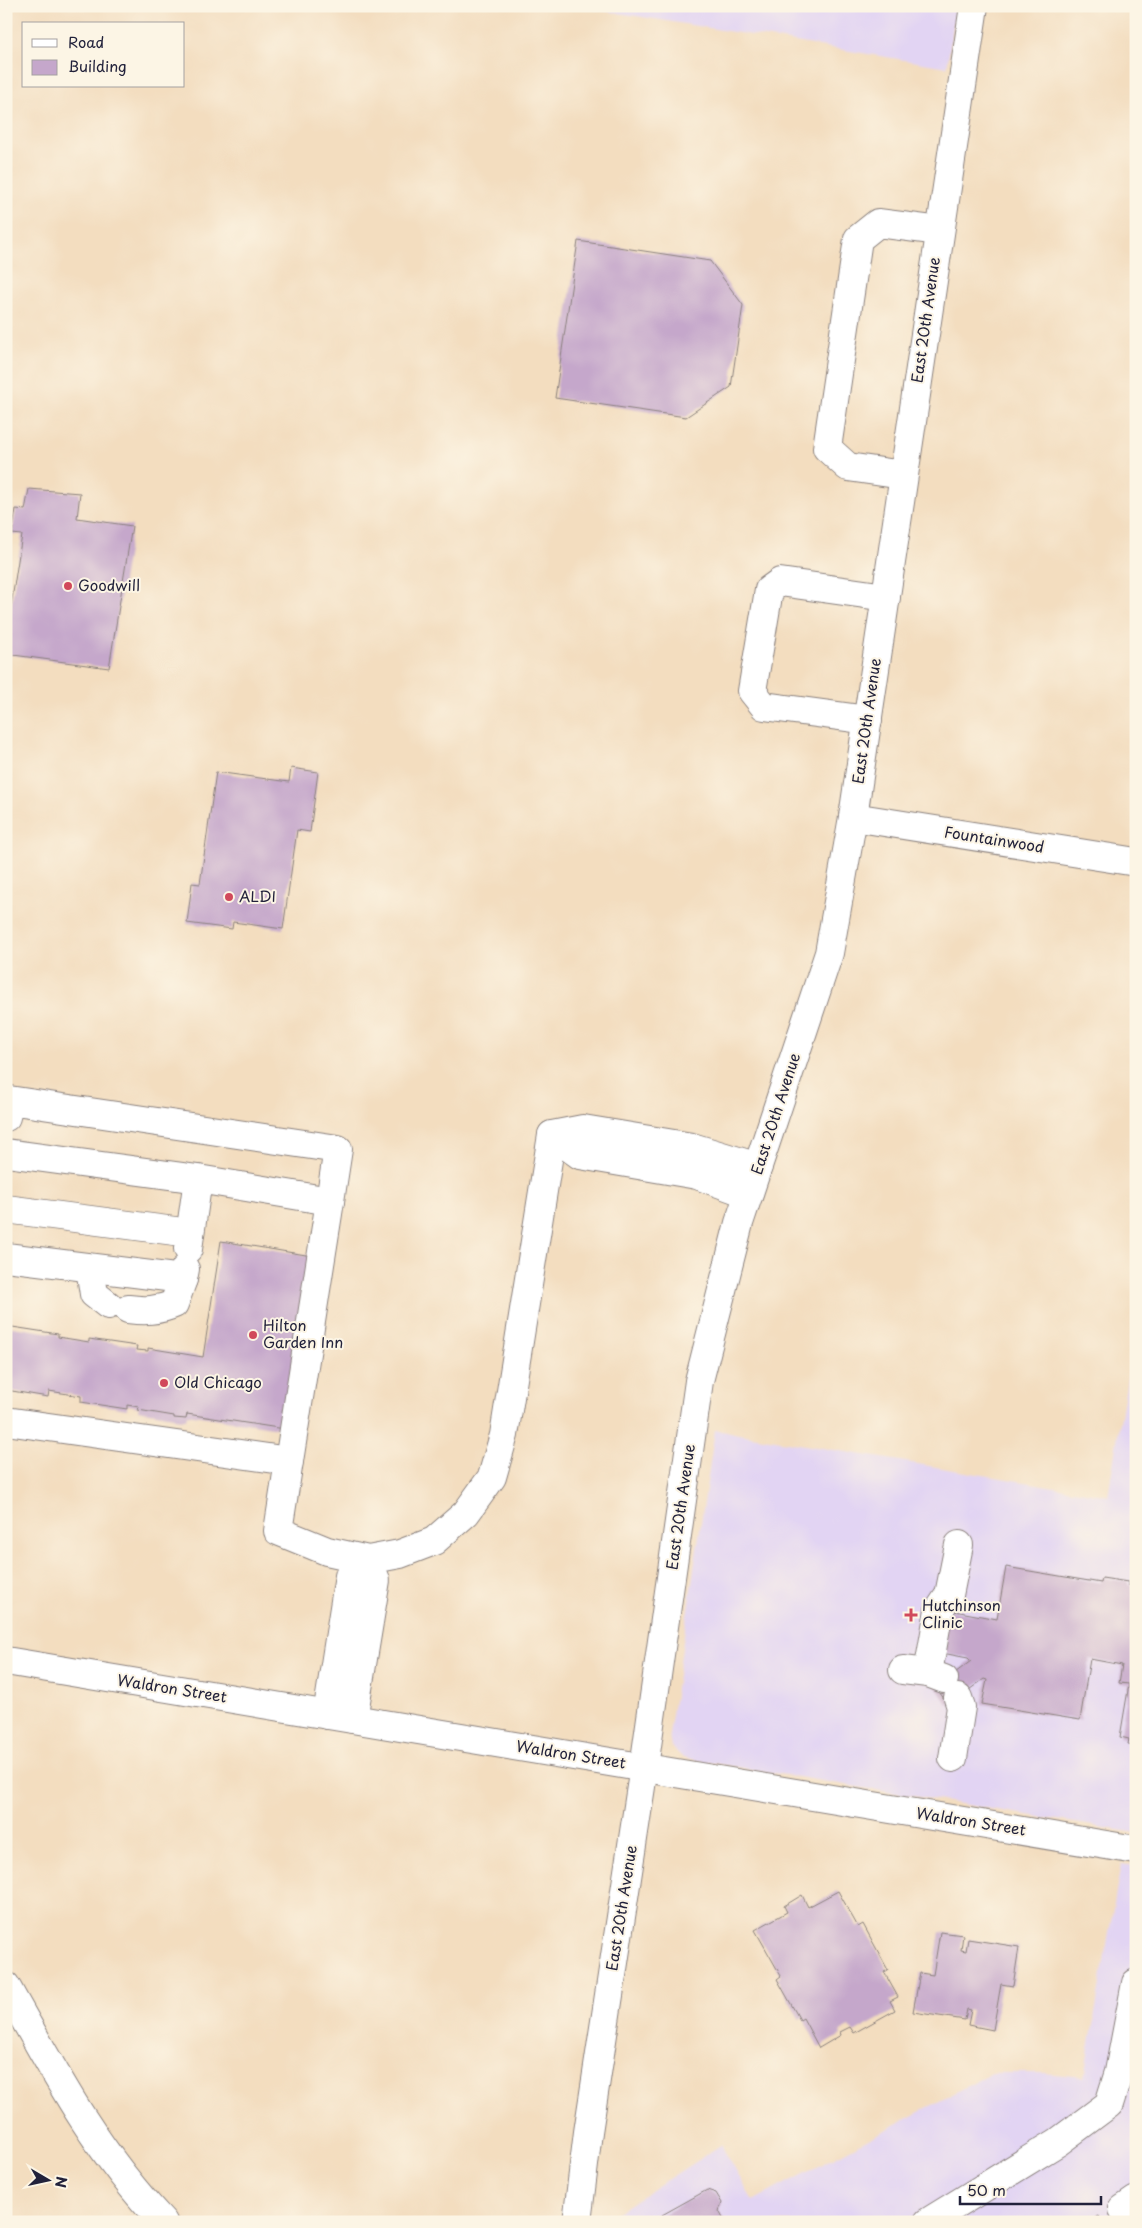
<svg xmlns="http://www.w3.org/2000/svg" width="1142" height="2228" font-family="'Playpen Sans',sans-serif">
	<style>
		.built { fill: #e2d4f3 }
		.building { fill: #c5a7cb }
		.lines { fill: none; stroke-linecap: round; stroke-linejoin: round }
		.minor-casing { stroke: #8a807d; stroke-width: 30 }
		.minor { stroke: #fff; stroke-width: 28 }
		.poi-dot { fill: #d1495b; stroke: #fcf5e5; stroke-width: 2 }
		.labels { text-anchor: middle; stroke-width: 4; stroke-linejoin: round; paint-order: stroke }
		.street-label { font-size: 15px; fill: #22223b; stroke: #fcf5e5 }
		.poi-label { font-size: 15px; fill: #22223b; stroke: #fcf5e5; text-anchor: start }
	</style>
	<rect width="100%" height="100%" fill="#fcf5e5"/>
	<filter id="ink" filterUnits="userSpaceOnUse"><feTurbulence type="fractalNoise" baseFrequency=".02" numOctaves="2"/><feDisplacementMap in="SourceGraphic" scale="10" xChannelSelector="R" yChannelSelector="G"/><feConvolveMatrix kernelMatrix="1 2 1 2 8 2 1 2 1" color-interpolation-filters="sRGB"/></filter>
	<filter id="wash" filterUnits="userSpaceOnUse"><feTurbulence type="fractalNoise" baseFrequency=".0096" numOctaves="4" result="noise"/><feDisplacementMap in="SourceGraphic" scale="20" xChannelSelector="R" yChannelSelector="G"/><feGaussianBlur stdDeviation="1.12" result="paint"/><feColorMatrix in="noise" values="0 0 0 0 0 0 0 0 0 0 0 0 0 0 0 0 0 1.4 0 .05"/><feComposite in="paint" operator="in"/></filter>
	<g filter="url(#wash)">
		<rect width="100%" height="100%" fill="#f3ddbf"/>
		<g class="built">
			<path d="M 575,6 L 956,6 L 947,67 Z"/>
			<path d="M 1136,1325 L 1136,1833 L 695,1760 L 681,1756 L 671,1746 L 669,1735 L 715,1430 L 1108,1496 Z"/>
			<path d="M 1121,1864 L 1136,1866 L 1136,2222 L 602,2222 L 721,2145 L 753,2201 L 992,2073 L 1043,2073 L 1084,2077 Z"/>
		</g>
		<g id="blocks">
			<g class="building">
				<path d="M 578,241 L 710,261 L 743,305 L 731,387 L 686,417 L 555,398 Z"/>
				<path d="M 29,489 L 80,493 L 77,518 L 132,526 L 109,668 L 6,654 L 6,638 L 22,535 L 12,534 L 16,509 L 25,510 Z"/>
				<path d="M 291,768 L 318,772 L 310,832 L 297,830 L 283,929 L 233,922 L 232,929 L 187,923 L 192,883 L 200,884 L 216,772 L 289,782 Z"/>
				<path d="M 221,1241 L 312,1256 L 285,1429 L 187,1414 L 186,1419 L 174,1418 L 174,1416 L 138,1410 L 139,1407 L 127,1405 L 127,1409 L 81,1402 L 81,1396 L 49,1391 L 48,1397 L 6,1390 L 6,1326 L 58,1334 L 58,1337 L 89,1342 L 89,1339 L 137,1346 L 136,1350 L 148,1351 L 148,1348 L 203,1357 Z"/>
				<path d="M 1006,1567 L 1101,1583 L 1102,1578 L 1128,1582 L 1128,1585 L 1136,1586 L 1136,1745 L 1128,1744 L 1129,1739 L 1120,1737 L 1129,1684 L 1119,1683 L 1122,1665 L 1090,1659 L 1080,1720 L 982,1704 L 987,1680 L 984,1679 L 948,1705 L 936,1687 L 971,1661 L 968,1658 L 937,1652 L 944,1609 L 997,1619 Z"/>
				<path d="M 838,1891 L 858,1927 L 863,1924 L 888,1970 L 884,1972 L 898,1997 L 890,2001 L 895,2010 L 854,2033 L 850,2027 L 840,2032 L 841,2035 L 819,2048 L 803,2018 L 800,2020 L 777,1979 L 781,1976 L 755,1930 L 787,1912 L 784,1906 L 802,1895 L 808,1907 Z"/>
				<path d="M 940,1932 L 963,1935 L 961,1950 L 966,1951 L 968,1939 L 1019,1947 L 1013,1986 L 1001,1984 L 993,2030 L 968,2025 L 971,2010 L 967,2009 L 965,2020 L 913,2012 L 920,1973 L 933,1975 Z"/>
				<path d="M 707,2190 L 716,2193 L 722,2203 L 719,2211 L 725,2222 L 660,2222 L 662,2215 Z"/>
				<path d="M 1099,2216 L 1102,2222 L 1088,2222 Z"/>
			</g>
		</g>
	</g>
	<g filter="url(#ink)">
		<use href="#blocks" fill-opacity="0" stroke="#8a807d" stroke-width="1"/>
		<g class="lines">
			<g class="minor-casing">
				<g id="minor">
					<path d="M 903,475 L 848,467 L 827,448 L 858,239 L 878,223 L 940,231"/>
					<path d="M 868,720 L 764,706 L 752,691 L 769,590 L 780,582 L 886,597"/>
					<path d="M 853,817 L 1136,862"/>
					<path d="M 6,1117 L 9,1100 L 338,1149 L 330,1201"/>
					<path d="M 6,1153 L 198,1179"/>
					<path d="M 749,1194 L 697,1175 L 580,1155 L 552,1135 L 583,1129 L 692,1147 L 758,1167"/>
					<path d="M 6,1209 L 190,1233"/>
					<path d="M 188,1249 L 198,1179 L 330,1201 L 278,1531 L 327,1551 L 368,1560 L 400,1554 L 434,1541 L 466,1513 L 492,1477 L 504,1435 L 552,1135"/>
					<path d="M 6,1257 L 183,1279 L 185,1269"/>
					<path d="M 90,1268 L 94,1294 L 108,1305"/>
					<path d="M 128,1309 C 144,1311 158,1311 174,1304 L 183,1279"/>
					<path d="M 6,1421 L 289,1461"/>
					<path d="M 6,1661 L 1136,1850"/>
					<path d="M 903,1670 L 928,1673 L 944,1679"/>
					<path d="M 928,1673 L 939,1610 L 949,1595 L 959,1545"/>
					<path d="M 327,1715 L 349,1576 L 368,1560 L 376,1580 L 353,1719"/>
					<path d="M 953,1758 L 961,1707 L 958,1698"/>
					<path d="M 6,1986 C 53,2070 96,2152 163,2222"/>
					<path d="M 1123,2209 L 1136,2200"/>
					<path d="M 577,2222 L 588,2132 L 644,1767 L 699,1381 L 739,1223 L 829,953 L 853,817 L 974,6"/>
					<path d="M 928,2222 L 1058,2142 L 1109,2104 L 1119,2072 L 1136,1983"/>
				</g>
			</g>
			<use href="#minor" class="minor"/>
		</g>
	</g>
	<g class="poi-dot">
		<circle cx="68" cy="586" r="5"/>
		<circle cx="229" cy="897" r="5"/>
		<circle cx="253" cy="1335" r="5"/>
		<circle cx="164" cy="1383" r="5"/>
		<path d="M908.5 1607.5h5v5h5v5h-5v5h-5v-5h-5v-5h5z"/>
	</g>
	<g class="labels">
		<g class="street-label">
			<text transform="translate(926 320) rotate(-82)" y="5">East 20th Avenue</text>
			<text transform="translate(867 721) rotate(-82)" y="5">East 20th Avenue</text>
			<text transform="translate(994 840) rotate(9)" y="5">Fountainwood</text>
			<text transform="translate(776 1114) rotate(-72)" y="5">East 20th Avenue</text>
			<text transform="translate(681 1507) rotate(-82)" y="5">East 20th Avenue</text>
			<text transform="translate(172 1689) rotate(9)" y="5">Waldron Street</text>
			<text transform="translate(571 1755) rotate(9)" y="5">Waldron Street</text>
			<text transform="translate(971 1822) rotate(9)" y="5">Waldron Street</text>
			<text transform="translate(622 1908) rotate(-81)" y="5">East 20th Avenue</text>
		</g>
		<g class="poi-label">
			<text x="78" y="591">Goodwill</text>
			<text x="239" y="902">ALDI</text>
			<text x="263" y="1331">Hilton<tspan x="263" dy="17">Garden Inn</tspan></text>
			<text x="174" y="1388">Old Chicago</text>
			<text x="922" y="1611">Hutchinson<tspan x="922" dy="17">Clinic</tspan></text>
		</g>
	</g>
	<rect width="1142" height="2228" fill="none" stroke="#fcf5e5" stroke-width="25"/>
	<rect x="22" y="22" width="162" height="65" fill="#fcf5e5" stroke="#a5a1a1"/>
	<rect x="32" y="39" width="25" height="8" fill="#ffffff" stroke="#a5a1a1"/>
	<text x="68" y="48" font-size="15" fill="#22223b">Road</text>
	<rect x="32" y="60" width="25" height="15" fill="#c5a7cb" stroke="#a5a1a1"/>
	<text x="68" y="72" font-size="15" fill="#22223b">Building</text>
	<g transform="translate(48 2180) rotate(99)" stroke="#fcf5e5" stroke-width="4" paint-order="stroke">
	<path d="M0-4L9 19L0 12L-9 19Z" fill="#22223b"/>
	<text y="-8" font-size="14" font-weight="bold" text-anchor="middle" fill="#22223b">N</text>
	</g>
	<path d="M960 2196v8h141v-8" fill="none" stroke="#22223b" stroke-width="2.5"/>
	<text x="967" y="2196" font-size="15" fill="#22223b" stroke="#fcf5e5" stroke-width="4" paint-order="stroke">50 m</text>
</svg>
